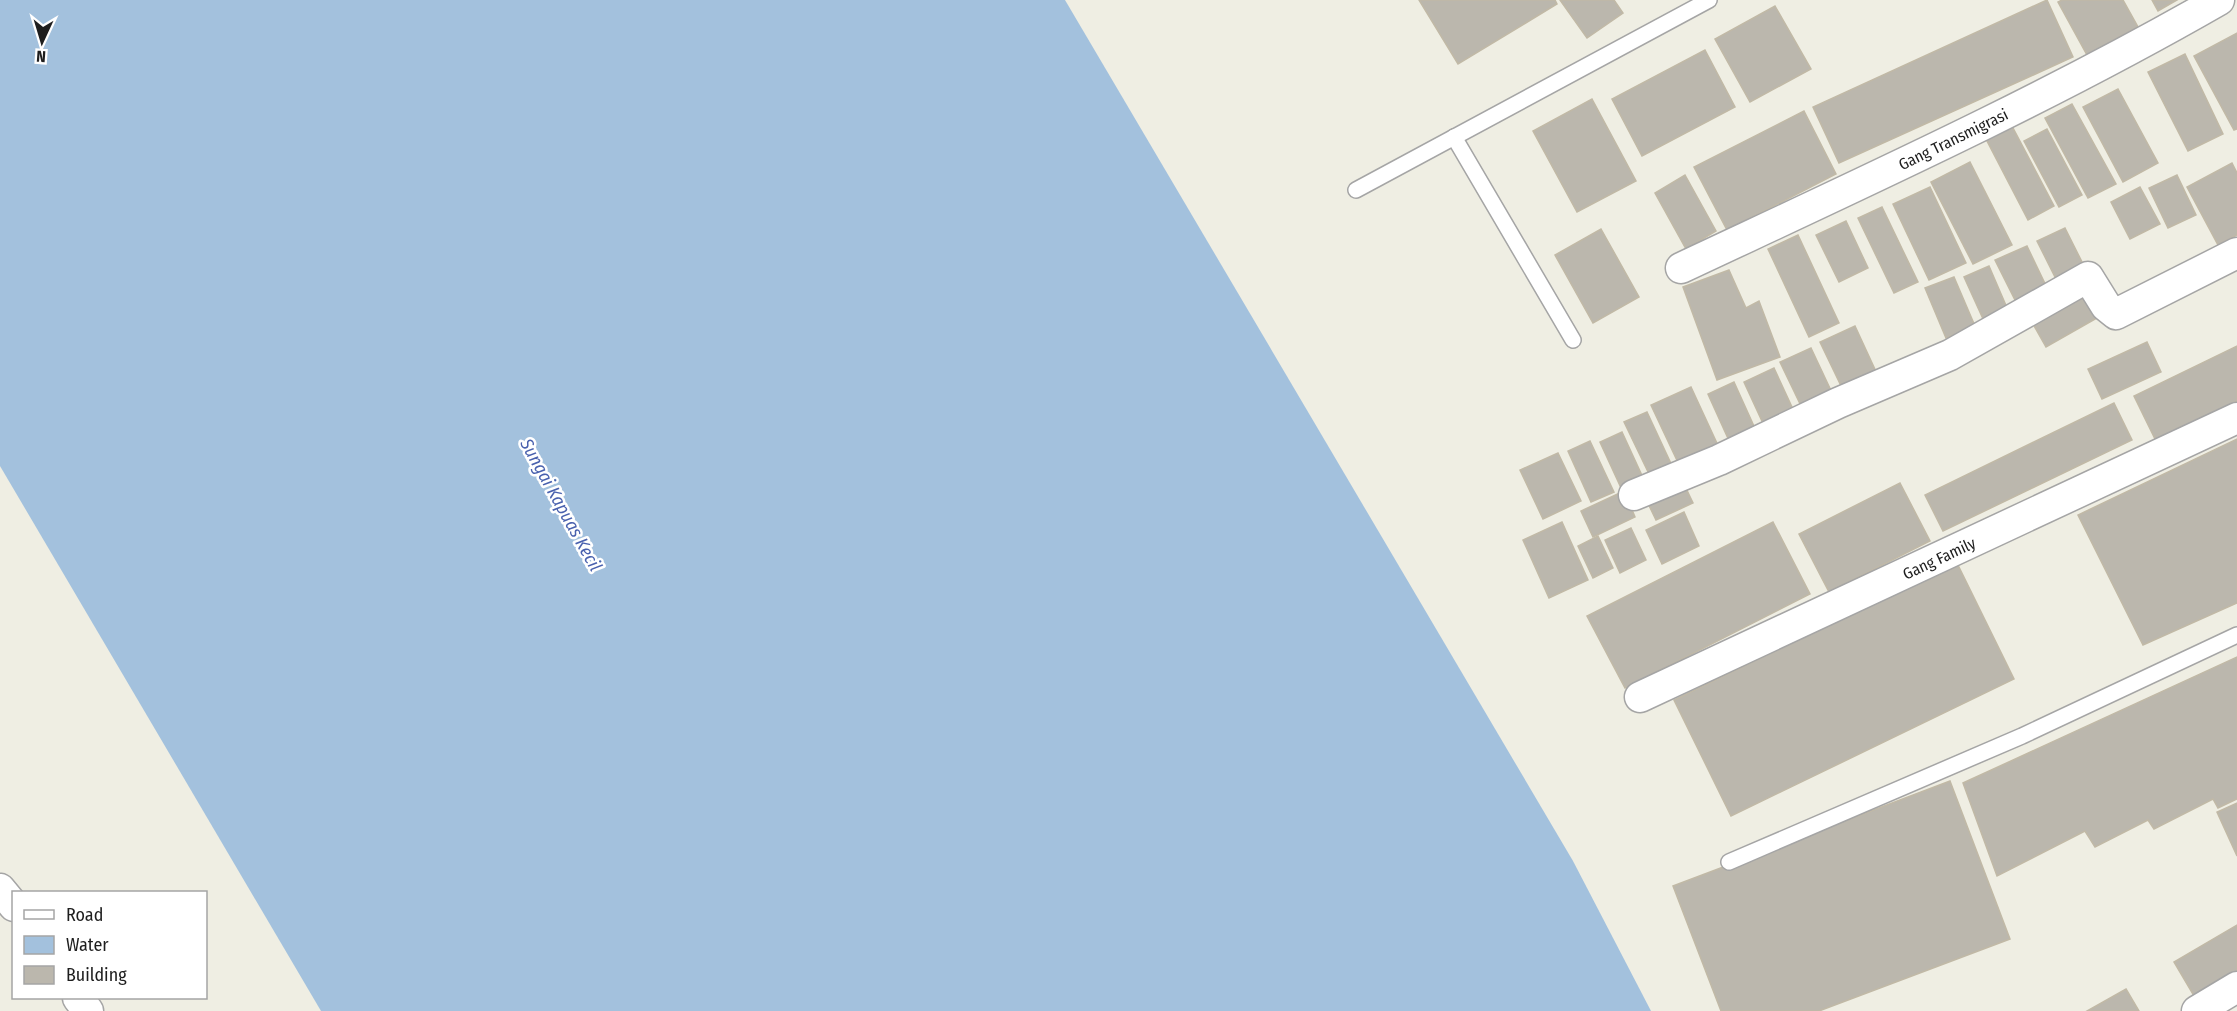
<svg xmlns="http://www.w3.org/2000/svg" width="2237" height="1011" font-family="'Fira Sans Condensed',sans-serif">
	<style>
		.water { fill: #a3c1dd }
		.building { fill: #bbb7ad; stroke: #c1b9a6; stroke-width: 1.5 }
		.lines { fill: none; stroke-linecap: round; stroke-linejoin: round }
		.lane-casing { stroke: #a5a5a5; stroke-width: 18 }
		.street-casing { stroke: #a5a5a5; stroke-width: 33 }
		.lane { stroke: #fff; stroke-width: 15 }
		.street { stroke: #fff; stroke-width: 30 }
		.labels { text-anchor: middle; stroke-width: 5; stroke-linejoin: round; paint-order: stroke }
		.street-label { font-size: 16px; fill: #1e1e1e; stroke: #fff }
		.water-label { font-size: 18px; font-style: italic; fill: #4961ae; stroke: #fff }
	</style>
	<rect width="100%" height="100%" fill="#efeee3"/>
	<path class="water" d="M 0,0 L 1065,0 L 1573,861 L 1651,1011 L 321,1011 L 0,466 Z"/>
	<g class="building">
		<path d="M 1419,0 L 1555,0 L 1557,4 L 1458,64 Z"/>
		<path d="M 1560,0 L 1614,0 L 1623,13 L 1587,38 Z"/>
		<path d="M 2047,0 L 2073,57 L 1839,163 L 1813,107 Z"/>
		<path d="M 2062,0 L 2123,0 L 2138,27 L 2087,55 L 2058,2 Z"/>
		<path d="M 2152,0 L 2177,0 L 2158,11 Z"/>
		<path d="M 1775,6 L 1811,69 L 1750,102 L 1715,39 Z"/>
		<path d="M 2237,33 L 2237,129 L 2234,130 L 2194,56 Z"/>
		<path d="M 1705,50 L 1735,107 L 1642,156 L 1612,99 Z"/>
		<path d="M 2185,54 L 2223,134 L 2188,151 L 2148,72 Z"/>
		<path d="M 2118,89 L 2158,163 L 2123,182 L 2083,107 Z"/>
		<path d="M 1592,99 L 1636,181 L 1577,212 L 1533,131 Z"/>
		<path d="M 2072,104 L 2116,184 L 2088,198 L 2045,118 Z"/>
		<path d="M 1804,111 L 1836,174 L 1727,230 L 1694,167 Z"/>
		<path d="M 2012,126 L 2054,206 L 2028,220 L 1986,139 Z"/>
		<path d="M 2047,129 L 2082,195 L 2059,207 L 2024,141 Z"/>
		<path d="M 1970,162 L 2012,245 L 1973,264 L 1931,182 Z"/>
		<path d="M 2232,163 L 2237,173 L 2237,235 L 2218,245 L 2187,187 Z"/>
		<path d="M 1685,175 L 1716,231 L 1686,249 L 1655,193 Z"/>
		<path d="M 2177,175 L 2196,215 L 2168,228 L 2149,188 Z"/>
		<path d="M 1930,187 L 1966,263 L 1929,280 L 1893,204 Z"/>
		<path d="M 2140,187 L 2160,224 L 2130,239 L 2111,202 Z"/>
		<path d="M 1882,207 L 1918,282 L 1894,293 L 1858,218 Z"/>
		<path d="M 1846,221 L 1868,268 L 1839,282 L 1816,235 Z"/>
		<path d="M 2065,228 L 2084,266 L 2056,279 L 2037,241 Z"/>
		<path d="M 1601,229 L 1639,297 L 1593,323 L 1555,255 Z"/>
		<path d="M 1798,235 L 1839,323 L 1809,337 L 1768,249 Z"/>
		<path d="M 2027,246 L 2048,290 L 2017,304 L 1995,260 Z"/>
		<path d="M 1989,266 L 2008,310 L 1984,321 L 1964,277 Z"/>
		<path d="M 1729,270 L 1746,308 L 1759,301 L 1780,357 L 1717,380 L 1683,287 Z"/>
		<path d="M 1954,277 L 1975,326 L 1946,338 L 1925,288 Z"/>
		<path d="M 2080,288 L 2097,318 L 2046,347 L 2029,317 Z"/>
		<path d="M 1855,326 L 1878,376 L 1844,392 L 1820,342 Z"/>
		<path d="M 2147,342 L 2161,372 L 2102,399 L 2088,369 Z"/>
		<path d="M 2237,346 L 2237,401 L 2156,441 L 2134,396 Z"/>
		<path d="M 1811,348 L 1835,399 L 1804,412 L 1780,362 Z"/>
		<path d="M 1774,368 L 1797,418 L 1767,432 L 1744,382 Z"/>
		<path d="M 1734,382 L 1757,433 L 1731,445 L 1708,394 Z"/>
		<path d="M 1691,387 L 1722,454 L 1682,471 L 1651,405 Z"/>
		<path d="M 2114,403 L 2132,440 L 1943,531 L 1925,495 Z"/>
		<path d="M 1647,412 L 1673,468 L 1651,478 L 1624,422 Z"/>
		<path d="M 1622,432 L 1644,480 L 1622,490 L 1600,442 Z"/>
		<path d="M 2237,439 L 2237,603 L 2143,645 L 2078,515 Z"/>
		<path d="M 1590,441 L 1614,492 L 1591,502 L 1568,451 Z"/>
		<path d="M 1558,453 L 1581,501 L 1543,519 L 1520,470 Z"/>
		<path d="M 1681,478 L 1693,503 L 1656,520 L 1644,495 Z"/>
		<path d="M 1900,483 L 1930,541 L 1829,592 L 1799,534 Z"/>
		<path d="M 1624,491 L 1635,517 L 1593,537 L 1581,511 Z"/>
		<path d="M 1684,512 L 1699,546 L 1662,564 L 1646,530 Z"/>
		<path d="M 1562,522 L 1588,580 L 1549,598 L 1523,540 Z"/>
		<path d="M 1773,522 L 1810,594 L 1625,688 L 1587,616 Z"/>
		<path d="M 1631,528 L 1646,560 L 1620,573 L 1605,540 Z"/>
		<path d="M 1598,536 L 1613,568 L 1593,578 L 1578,546 Z"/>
		<path d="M 1957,563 L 2014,679 L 1731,816 L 1674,700 Z"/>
		<path d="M 2237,657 L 2237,799 L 2218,808 L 2213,799 L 2154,829 L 2148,820 L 2095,847 L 2085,831 L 1997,876 L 1963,783 Z"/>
		<path d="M 1950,781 L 2010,939 L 1819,1011 L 1721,1011 L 1673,886 Z"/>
		<path d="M 2237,803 L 2237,856 L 2217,812 Z"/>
		<path d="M 2237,925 L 2237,978 L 2197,1001 L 2174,962 Z"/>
		<path d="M 2126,989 L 2139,1011 L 2087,1011 Z"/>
	</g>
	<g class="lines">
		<g class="lane-casing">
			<g id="lane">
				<path d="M 1454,137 L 1573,340"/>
				<path d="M 1356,190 L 1709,0"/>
				<path d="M 1729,862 L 2022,736 L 2237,635"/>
			</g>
		</g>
		<g class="street-casing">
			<g id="street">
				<path d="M 1681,268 C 1862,183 2045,100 2219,0"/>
				<path d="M 1634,495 L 1719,460 L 1838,403 L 1950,355 L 2088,277 L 2106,306 L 2116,314 L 2237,253"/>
				<path d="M 1640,697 L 2237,418"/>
				<path d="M 0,889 L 14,906"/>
				<path d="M 78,998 L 88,1011"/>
				<path d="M 2197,1011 L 2237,987"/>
			</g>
		</g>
		<use href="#lane" class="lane"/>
		<use href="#street" class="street"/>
	</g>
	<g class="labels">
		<g class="street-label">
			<text transform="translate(1953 139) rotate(-26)" y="6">Gang Transmigrasi</text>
			<text transform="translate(1939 558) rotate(-25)" y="6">Gang Family</text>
		</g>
		<g class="water-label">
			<text transform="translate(561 505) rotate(61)" y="6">Sungai Kapuas Kecil</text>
		</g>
	</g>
	<rect x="12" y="891" width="195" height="108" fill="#ffffff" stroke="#a5a5a5" stroke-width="1.5"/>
	<rect x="24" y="910" width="30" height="9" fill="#ffffff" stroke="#a5a5a5" stroke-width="1.5"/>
	<text x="66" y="921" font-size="18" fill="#1e1e1e">Road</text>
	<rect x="24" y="936" width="30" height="18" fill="#a3c1dd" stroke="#a5a5a5" stroke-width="1.5"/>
	<text x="66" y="951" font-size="18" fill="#1e1e1e">Water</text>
	<rect x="24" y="966" width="30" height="18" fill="#bbb7ad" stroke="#a5a5a5" stroke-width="1.5"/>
	<text x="66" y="981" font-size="18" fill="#1e1e1e">Building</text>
	<g transform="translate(42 42) rotate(184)" stroke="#ffffff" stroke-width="4.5" paint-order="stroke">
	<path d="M0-4.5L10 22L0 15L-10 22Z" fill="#1e1e1e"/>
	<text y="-9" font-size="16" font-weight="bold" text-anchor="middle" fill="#1e1e1e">N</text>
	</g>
</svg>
